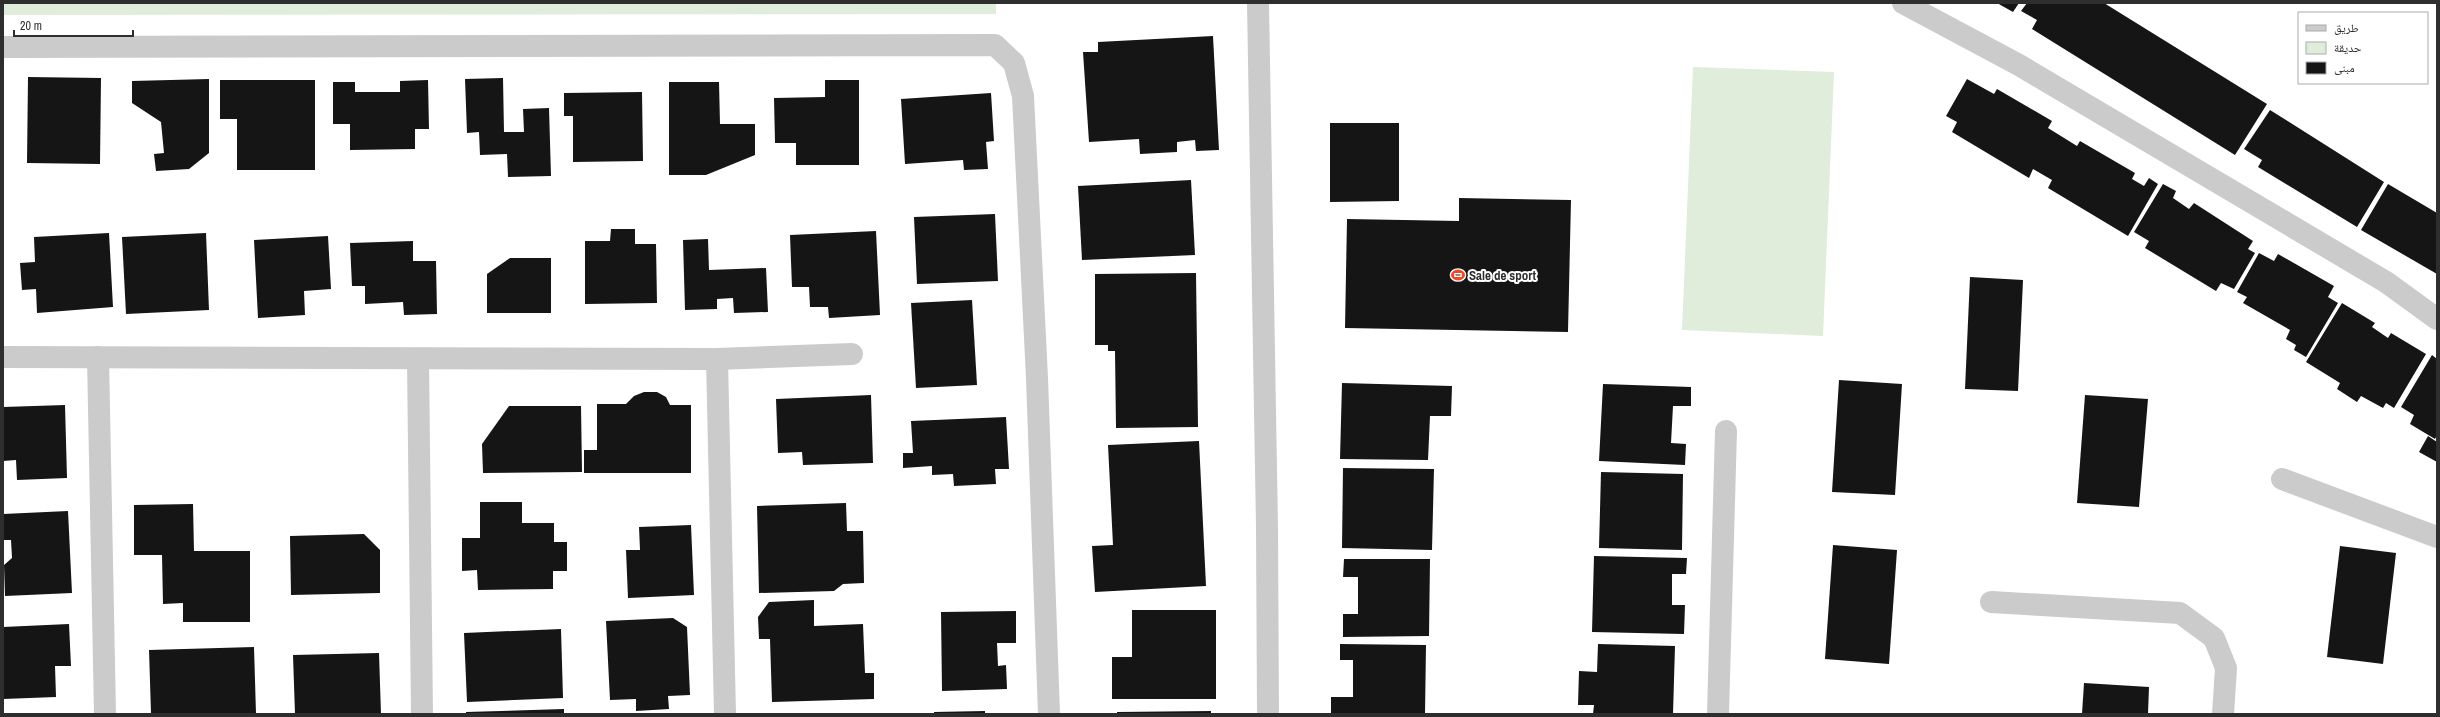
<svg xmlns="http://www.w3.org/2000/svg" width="2440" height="717" font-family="'Archivo Narrow','Noto Naskh Arabic',sans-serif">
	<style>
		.green { fill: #e0edda }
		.building { fill: #151515 }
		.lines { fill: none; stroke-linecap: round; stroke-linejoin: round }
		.street { stroke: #cbcbcb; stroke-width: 22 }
		.labels { text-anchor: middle; stroke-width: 4; stroke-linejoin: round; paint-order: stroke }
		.poi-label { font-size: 13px; font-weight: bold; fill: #2e2e2e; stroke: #fff; text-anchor: start }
	</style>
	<rect width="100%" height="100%" fill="#fff"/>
	<g class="green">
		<path d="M 3,3 L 996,3 L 996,14 L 3,15 Z"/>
		<path d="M 1693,67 L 1834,72 L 1823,336 L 1682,330 Z"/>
	</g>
	<g class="building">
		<path d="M 1997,3 L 2019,3 L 2013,12 Z"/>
		<path d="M 2027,3 L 2104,3 L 2267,104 L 2235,155 L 2032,29 L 2037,20 L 2021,11 Z"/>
		<path d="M 1213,36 L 1219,150 L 1196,151 L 1195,140 L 1177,142 L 1177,152 L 1140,154 L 1139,139 L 1089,142 L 1083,52 L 1098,52 L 1098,42 Z"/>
		<path d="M 28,77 L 101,78 L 100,164 L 27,163 Z"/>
		<path d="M 503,78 L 504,132 L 524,132 L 523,109 L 549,108 L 551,176 L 508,177 L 507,154 L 480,155 L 479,132 L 467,133 L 465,79 Z"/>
		<path d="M 209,79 L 209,153 L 189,169 L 156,171 L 154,154 L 164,153 L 161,122 L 132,103 L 132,81 Z"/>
		<path d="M 1967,79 L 1994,94 L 1997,89 L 2052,121 L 2048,128 L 2077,146 L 2080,141 L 2135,173 L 2132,179 L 2144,186 L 2149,178 L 2158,184 L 2128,236 L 2048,188 L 2052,180 L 2033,169 L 2029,178 L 1952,132 L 1957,122 L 1946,116 Z"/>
		<path d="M 220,80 L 315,80 L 315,170 L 237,170 L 237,119 L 220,119 Z"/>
		<path d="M 428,80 L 429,129 L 415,129 L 415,149 L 350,150 L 350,124 L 333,124 L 333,82 L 355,82 L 355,92 L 400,92 L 400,81 Z"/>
		<path d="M 825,80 L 859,80 L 859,165 L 796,165 L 796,143 L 775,143 L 774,98 L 825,97 Z"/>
		<path d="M 669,82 L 719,82 L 720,124 L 755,124 L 755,155 L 706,175 L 669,175 Z"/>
		<path d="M 642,92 L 643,161 L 573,162 L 573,116 L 564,116 L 564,93 Z"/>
		<path d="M 991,93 L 994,141 L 986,142 L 988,169 L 964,170 L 963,160 L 905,164 L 901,99 Z"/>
		<path d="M 2270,110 L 2384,182 L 2357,227 L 2258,167 L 2262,160 L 2244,149 Z"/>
		<path d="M 1330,123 L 1399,123 L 1399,201 L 1330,202 Z"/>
		<path d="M 1191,180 L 1195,255 L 1082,260 L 1078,186 Z"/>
		<path d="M 2163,184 L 2176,191 L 2173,198 L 2189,209 L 2194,203 L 2253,241 L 2248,249 L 2255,253 L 2234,289 L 2221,283 L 2216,291 L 2145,248 L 2149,241 L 2134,232 Z"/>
		<path d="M 2388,184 L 2437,213 L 2437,274 L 2361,230 Z"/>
		<path d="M 1459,198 L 1571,200 L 1568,332 L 1345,328 L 1347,219 L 1459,221 Z"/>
		<path d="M 995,214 L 998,281 L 917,284 L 914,217 Z"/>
		<path d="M 611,229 L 635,229 L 635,244 L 656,244 L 657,303 L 585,304 L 585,241 L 610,241 Z"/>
		<path d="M 876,231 L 880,315 L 829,318 L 828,307 L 810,307 L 809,287 L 792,287 L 790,235 Z"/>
		<path d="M 109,233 L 113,307 L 37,313 L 36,289 L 22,290 L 20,263 L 35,262 L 34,237 Z"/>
		<path d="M 206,233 L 209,310 L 126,314 L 122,237 Z"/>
		<path d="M 328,236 L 331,289 L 304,291 L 305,315 L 258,318 L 254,240 Z"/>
		<path d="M 708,239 L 709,270 L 766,268 L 768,312 L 734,313 L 733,298 L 717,299 L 717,309 L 685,310 L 683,240 Z"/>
		<path d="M 413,241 L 413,261 L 436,261 L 437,314 L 404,315 L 403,302 L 365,304 L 365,286 L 352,286 L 350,243 Z"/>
		<path d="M 2259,253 L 2274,261 L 2278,254 L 2334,286 L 2328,297 L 2338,303 L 2306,357 L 2294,350 L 2296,345 L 2286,339 L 2290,330 L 2243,303 L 2247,297 L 2237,292 Z"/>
		<path d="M 510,258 L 551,258 L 551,313 L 487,313 L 487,274 Z"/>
		<path d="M 1196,273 L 1198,427 L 1116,428 L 1115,351 L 1108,351 L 1108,345 L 1095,345 L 1095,274 Z"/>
		<path d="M 1970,277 L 2023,280 L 2018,391 L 1965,389 Z"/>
		<path d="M 972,300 L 977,385 L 916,388 L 911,303 Z"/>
		<path d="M 2342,303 L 2375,323 L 2372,327 L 2388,338 L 2391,333 L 2426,354 L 2394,408 L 2386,403 L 2383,408 L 2361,396 L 2357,402 L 2337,389 L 2340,383 L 2306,362 Z"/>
		<path d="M 2432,355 L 2437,359 L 2437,435 L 2435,439 L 2410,424 L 2414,415 L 2401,407 Z"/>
		<path d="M 1839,380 L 1902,384 L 1895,495 L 1832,492 Z"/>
		<path d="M 1342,383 L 1452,386 L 1451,416 L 1430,416 L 1428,460 L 1340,459 Z"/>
		<path d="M 1603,384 L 1691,387 L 1691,406 L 1673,406 L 1671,443 L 1686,444 L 1685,465 L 1599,461 Z"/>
		<path d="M 644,392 L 657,392 L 666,397 L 670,405 L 691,405 L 691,473 L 584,473 L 584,450 L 597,450 L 597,404 L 626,404 L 634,396 Z"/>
		<path d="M 871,395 L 873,463 L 803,465 L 802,452 L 778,453 L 776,399 Z"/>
		<path d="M 2085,395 L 2148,399 L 2139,507 L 2077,503 Z"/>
		<path d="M 65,405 L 67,478 L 17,480 L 16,460 L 3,461 L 3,407 Z"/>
		<path d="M 509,406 L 581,406 L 582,472 L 483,473 L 482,444 Z"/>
		<path d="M 1006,417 L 1009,469 L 995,469 L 996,484 L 954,486 L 953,474 L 932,475 L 932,466 L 903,468 L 903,453 L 913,453 L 911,421 Z"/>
		<path d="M 2428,436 L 2437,442 L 2437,462 L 2419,452 Z"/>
		<path d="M 1199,441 L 1206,586 L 1095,592 L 1092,546 L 1113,545 L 1108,445 Z"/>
		<path d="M 1343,468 L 1434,469 L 1432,550 L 1342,548 Z"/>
		<path d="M 1601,472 L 1683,474 L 1682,550 L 1599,548 Z"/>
		<path d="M 480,502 L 522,502 L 522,523 L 554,523 L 554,542 L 567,542 L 567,571 L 553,571 L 553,589 L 478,590 L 477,570 L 462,571 L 462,538 L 480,538 Z"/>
		<path d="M 846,503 L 847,531 L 863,531 L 864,583 L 843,584 L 834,591 L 759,593 L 757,506 Z"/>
		<path d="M 193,504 L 194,551 L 250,551 L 250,622 L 183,622 L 183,603 L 163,604 L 162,555 L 134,555 L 134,505 Z"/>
		<path d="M 68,511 L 72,593 L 5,596 L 4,565 L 12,558 L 11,540 L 3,540 L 3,514 Z"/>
		<path d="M 691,525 L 694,595 L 628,598 L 626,550 L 640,550 L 639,527 Z"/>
		<path d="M 364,534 L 380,550 L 380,593 L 291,595 L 290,536 Z"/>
		<path d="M 1833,545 L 1897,550 L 1889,664 L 1825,659 Z"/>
		<path d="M 2340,546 L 2396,553 L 2383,664 L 2327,657 Z"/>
		<path d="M 1594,556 L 1687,558 L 1686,574 L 1672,574 L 1672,605 L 1685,605 L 1684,634 L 1592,632 Z"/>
		<path d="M 1344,559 L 1430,559 L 1429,636 L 1343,637 L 1343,614 L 1358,614 L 1358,577 L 1343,577 Z"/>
		<path d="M 814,600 L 814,626 L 863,624 L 865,673 L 874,673 L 874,699 L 772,702 L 770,639 L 759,639 L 758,617 L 769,602 Z"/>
		<path d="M 1132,610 L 1216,610 L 1216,699 L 1112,699 L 1112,657 L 1132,657 Z"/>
		<path d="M 1016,611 L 1016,643 L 997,643 L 998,666 L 1006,665 L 1007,689 L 942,691 L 941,612 Z"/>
		<path d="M 673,618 L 687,627 L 690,695 L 668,696 L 669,709 L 636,711 L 636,699 L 610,700 L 606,621 Z"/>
		<path d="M 69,624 L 71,666 L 55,666 L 56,697 L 3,699 L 3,627 Z"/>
		<path d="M 561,629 L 563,698 L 467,702 L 464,633 Z"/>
		<path d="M 1340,644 L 1426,645 L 1425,714 L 1331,714 L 1331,697 L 1353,697 L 1353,660 L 1340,660 Z"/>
		<path d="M 1598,644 L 1675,646 L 1673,714 L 1593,714 L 1594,705 L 1578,705 L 1579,671 L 1597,672 Z"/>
		<path d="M 254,647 L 256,714 L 151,714 L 149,650 Z"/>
		<path d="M 379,653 L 381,714 L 295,714 L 293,655 Z"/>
		<path d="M 2084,683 L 2149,687 L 2148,714 L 2082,714 Z"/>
		<path d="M 564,709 L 564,714 L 466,714 L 466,712 Z"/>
		<path d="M 985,711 L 985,714 L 934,714 L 934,712 Z"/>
		<path d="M 1211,711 L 1211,714 L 1117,714 L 1117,712 Z"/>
	</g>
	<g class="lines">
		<g class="street">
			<path d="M 1258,3 L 1267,527 L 1268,714"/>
			<path d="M 1903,3 L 2019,65 L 2386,282 L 2437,319"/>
			<path d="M 3,47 L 995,45 L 1014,63 L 1023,96 L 1037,378 L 1049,714"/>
			<path d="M 3,357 L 717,359 L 852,354"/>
			<path d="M 98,357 L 105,714"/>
			<path d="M 418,359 L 422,714"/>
			<path d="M 717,359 L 725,714"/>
			<path d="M 2282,479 L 2437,537"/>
			<path d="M 1991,602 L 2180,613 L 2214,638 L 2226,668 L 2223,714"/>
			<path d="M 1718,714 L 1726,431"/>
		</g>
	</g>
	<defs>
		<g id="stadium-bare" transform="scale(1.08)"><path d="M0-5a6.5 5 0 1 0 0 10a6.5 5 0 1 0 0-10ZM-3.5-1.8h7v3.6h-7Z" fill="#f7461f" stroke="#fff" stroke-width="2.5" paint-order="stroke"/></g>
	</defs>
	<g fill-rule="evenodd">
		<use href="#stadium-bare" x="1458" y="275"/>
	</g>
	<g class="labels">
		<g class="poi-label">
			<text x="1469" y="280">Sale de sport</text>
		</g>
	</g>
	<rect width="2440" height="717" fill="none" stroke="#2e2e2e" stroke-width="8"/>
	<rect x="2298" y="12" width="130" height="72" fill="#ffffff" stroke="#ababab"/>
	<rect x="2306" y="25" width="20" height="6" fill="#cbcbcb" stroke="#ababab"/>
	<text x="2334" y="32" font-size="12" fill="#2e2e2e">طريق</text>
	<rect x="2306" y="42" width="20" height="12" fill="#e0edda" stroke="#ababab"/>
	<text x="2334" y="52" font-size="12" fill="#2e2e2e">حديقة</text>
	<rect x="2306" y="62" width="20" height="12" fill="#151515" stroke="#ababab"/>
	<text x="2334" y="72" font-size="12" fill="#2e2e2e">مبنى</text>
	<path d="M14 30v6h119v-6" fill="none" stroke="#2e2e2e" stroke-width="2"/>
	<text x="20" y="30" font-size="12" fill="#2e2e2e" stroke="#ffffff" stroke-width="3" paint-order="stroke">20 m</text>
</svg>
